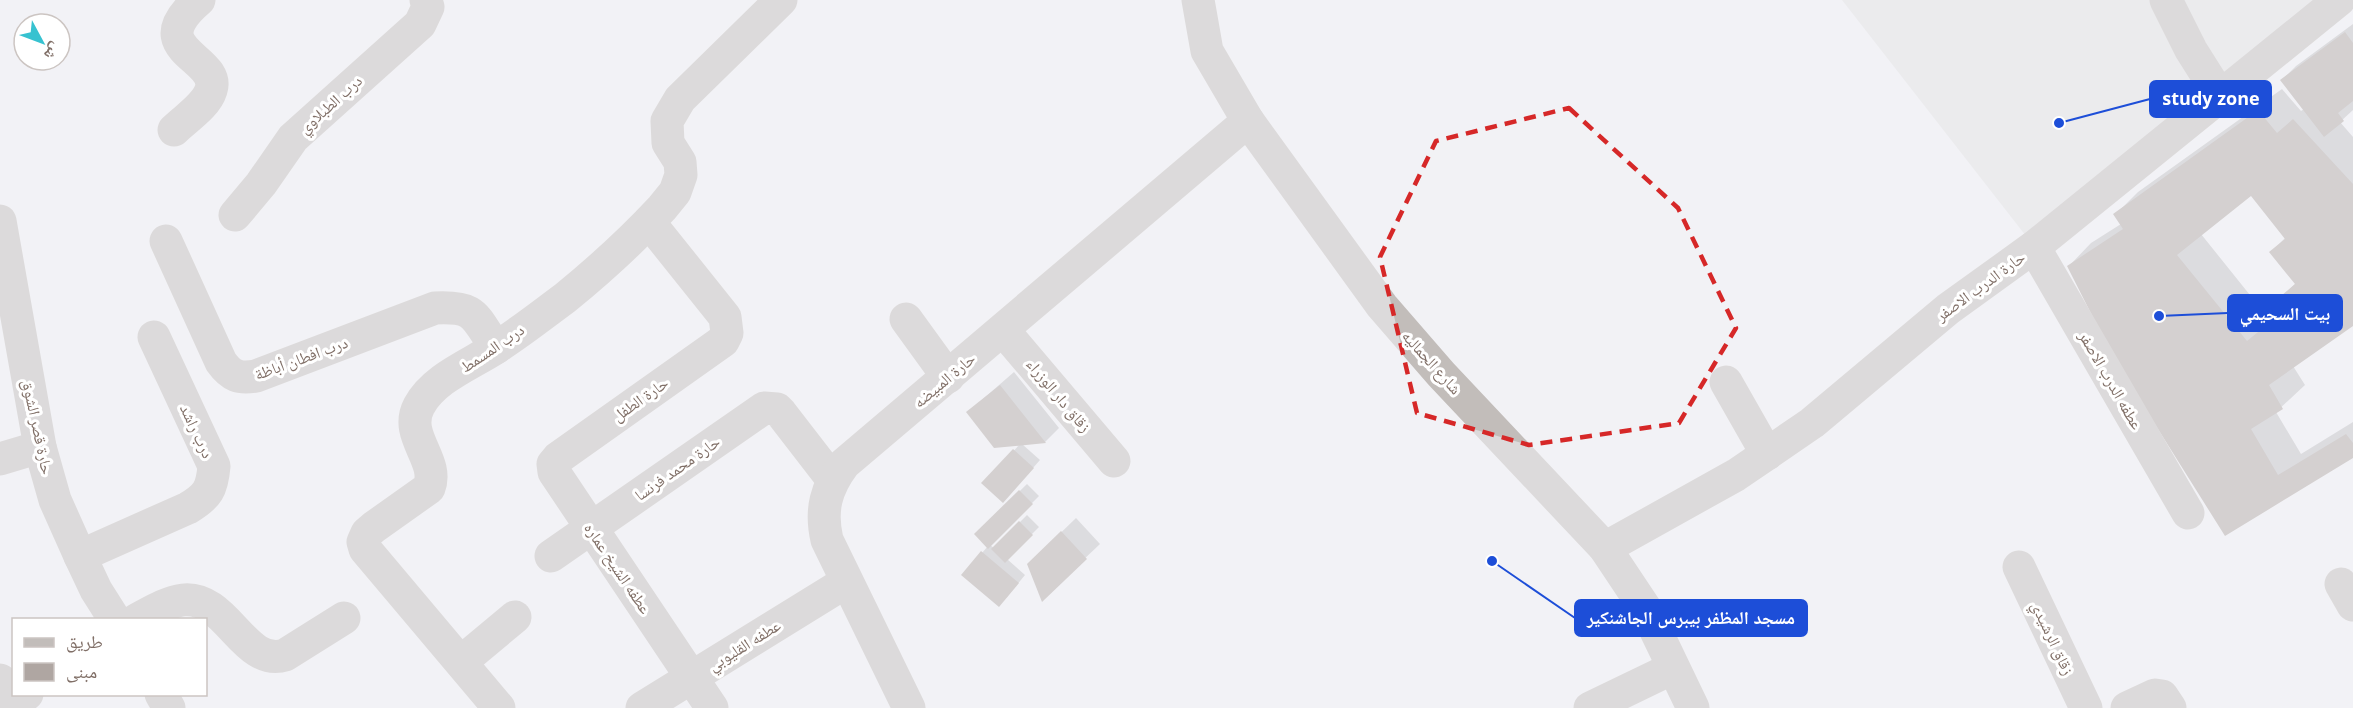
<svg xmlns="http://www.w3.org/2000/svg" width="2353" height="708" font-family="'Open Sans','Noto Naskh Arabic',sans-serif">
	<style>
		.built { fill: #e2e2e3 }
		.shadow { fill: #0003; fill-rule: evenodd }
		.building { fill: #afa6a2; fill-rule: evenodd }
		.lines { fill: none; stroke-linecap: round; stroke-linejoin: round }
		.minor { stroke: #c2bdba; stroke-width: 33 }
		.marked { fill: none; stroke: #d62828; stroke-width: 4.5; stroke-dasharray: 12 8; stroke-linejoin: round }
		.labels { text-anchor: middle; stroke-width: 6; stroke-linejoin: round; paint-order: stroke }
		.street-label { font-size: 16px; fill: #806f67; stroke: #fff }
		.leader { fill: none; stroke: #1d4ed8; stroke-width: 2 }
		.callout-dot { fill: #1d4ed8; stroke: #fff; stroke-width: 2 }
		.callout { fill: #1d4ed8; stroke: #1d4ed8; stroke-width: 2 }
		.callout-label { font-size: 18px; text-anchor: middle; font-weight: bold; fill: #fff }
	</style>
	<rect width="100%" height="100%" fill="#f2f2f5"/>
	<path class="built" d="M 1842,0 L 2330,0 L 2033,245 Z"/>
	<g class="shadow">
		<path d="M 2353,24 L 2353,110 L 2340,122 L 2353,137 L 2353,325 L 2293,366 L 2305,385 L 2276,412 L 2301,454 L 2353,422 L 2353,456 L 2225,534 L 2069,266 L 2091,243 L 2121,224 L 2115,215 L 2138,192 L 2282,89 L 2301,111 L 2304,109 L 2282,80 L 2296,66 ZM 2251,194 L 2286,237 L 2271,252 L 2296,283 L 2283,296 L 2290,304 L 2270,320 L 2201,234 Z"/>
		<path d="M 1014,372 L 1059,428 L 1045,442 L 1022,444 L 1040,460 L 1010,494 L 984,483 L 1020,444 L 968,412 Z"/>
		<path d="M 1027,484 L 1039,496 L 990,545 L 994,548 L 1027,515 L 1039,527 L 1007,559 L 1025,575 L 1006,598 L 963,575 L 988,546 L 976,534 Z"/>
		<path d="M 1076,518 L 1100,544 L 1042,599 L 1043,550 Z"/>
	</g>
	<g class="building">
		<path d="M 2345,32 L 2353,43 L 2353,101 L 2338,113 L 2344,121 L 2324,137 L 2280,80 Z"/>
		<path d="M 2258,110 L 2277,133 L 2293,119 L 2353,184 L 2353,326 L 2269,385 L 2283,409 L 2251,429 L 2278,475 L 2346,434 L 2353,443 L 2353,458 L 2225,536 L 2114,359 L 2067,266 L 2123,229 L 2113,214 ZM 2251,196 L 2285,239 L 2269,252 L 2295,284 L 2281,296 L 2290,306 L 2247,341 L 2177,255 Z"/>
		<path d="M 1000,385 L 1046,443 L 994,448 L 966,412 Z"/>
		<path d="M 1013,449 L 1034,468 L 1003,503 L 981,483 Z"/>
		<path d="M 1019,490 L 1033,504 L 988,549 L 974,534 Z"/>
		<path d="M 1019,521 L 1033,535 L 1005,563 L 991,549 Z"/>
		<path d="M 1061,531 L 1087,559 L 1042,602 L 1027,564 Z"/>
		<path d="M 981,551 L 1019,583 L 999,607 L 961,575 Z"/>
	</g>
	<g class="lines">
		<g class="minor">
			<path d="M 1198,0 L 1207,51 L 1248,121 L 1382,306 L 1441,374 L 1605,548 L 1645,608 L 1693,708"/>
			<path d="M 2166,0 L 2191,50 L 2220,96"/>
			<path d="M 174,130 C 186,118 206,106 211,90 C 222,57 139,51 199,0"/>
			<path d="M 235,215 L 261,184 L 293,138 L 420,24 L 428,7 L 426,0"/>
			<path d="M 0,221 L 40,447 L 55,500 L 80,556 L 96,590 L 115,620"/>
			<path d="M 649,222 L 725,317 L 727,333 L 723,341 L 558,458 L 553,464 L 554,472 L 712,708"/>
			<path d="M 166,241 L 221,362 C 231,376 239,379 256,376 L 435,308 C 477,306 474,316 496,348"/>
			<path d="M 2034,247 L 2188,513"/>
			<path d="M 906,319 L 948,377"/>
			<path d="M 1003,330 L 1114,461"/>
			<path d="M 1726,382 L 1767,454"/>
			<path d="M 0,459 L 40,447"/>
			<path d="M 1605,548 L 1736,475 L 1812,423 L 1948,309 L 2034,247 L 2339,0"/>
			<path d="M 80,556 L 188,508 C 208,496 212,489 214,466 L 154,337"/>
			<path d="M 551,556 L 764,408 L 777,409 L 781,413 L 832,479"/>
			<path d="M 2019,567 L 2086,708"/>
			<path d="M 2341,584 L 2353,605"/>
			<path d="M 136,620 C 151,612 167,602 183,600 C 227,595 244,668 285,655 L 344,618"/>
			<path d="M 461,662 L 515,617"/>
			<path d="M 0,680 L 14,690"/>
			<path d="M 161,694 L 169,708"/>
			<path d="M 8,708 L 27,694"/>
			<path d="M 499,708 L 365,549 L 363,542 L 367,533 L 374,527 L 429,488 C 440,460 403,436 419,406 C 433,379 469,365 494,349 C 518,334 542,315 565,298 C 597,272 634,238 662,208 L 675,192 L 681,175 L 680,162 L 668,143 L 667,121 L 680,99 L 781,0"/>
			<path d="M 642,708 L 846,582"/>
			<path d="M 909,708 L 827,540 C 820,510 826,488 844,464 L 1248,121"/>
			<path d="M 1590,708 L 1673,668"/>
			<path d="M 2127,708 L 2155,695 L 2162,696 L 2170,708"/>
		</g>
	</g>
	<path d="M0 0H2353V708H0ZM 1569,108 L 1678,208 L 1736,328 L 1679,423 L 1529,445 L 1417,413 L 1380,257 L 1436,141 Z" fill="#f2f2f5" fill-opacity=".55" fill-rule="evenodd"/>
	<path class="marked" d="M 1569,108 L 1678,208 L 1736,328 L 1679,423 L 1529,445 L 1417,413 L 1380,257 L 1436,141 Z"/>
	<g class="labels">
		<g class="street-label">
			<text transform="translate(330 104) rotate(-42)" y="6">درب الطبلاوي</text>
			<text transform="translate(1980 286) rotate(-36)" y="6">حارة الدرب الاصفر</text>
			<text transform="translate(492 348) rotate(-34)" y="6">درب المسمط</text>
			<text transform="translate(301 358) rotate(-20)" y="6">درب افطان أباظة</text>
			<text transform="translate(1432 362) rotate(48)" y="6">شارع الجماليه</text>
			<text transform="translate(944 380) rotate(-40)" y="6">حارة المبيضه</text>
			<text transform="translate(2111 380) rotate(60)" y="6">عطفه الدرب الاصفر</text>
			<text transform="translate(1059 395) rotate(50)" y="6">زقاق دار الوزراء</text>
			<text transform="translate(640 399) rotate(-35)" y="6">حارة الطفل</text>
			<text transform="translate(38 427) rotate(78)" y="6">حارة قصر الشوق</text>
			<text transform="translate(197 431) rotate(65)" y="6">درب راشد</text>
			<text transform="translate(677 468) rotate(-35)" y="6">حارة محمد فرنسا</text>
			<text transform="translate(618 568) rotate(56)" y="6">عطفه الشيخ عماره</text>
			<text transform="translate(2053 638) rotate(65)" y="6">زقاق الرشيدي</text>
			<text transform="translate(744 645) rotate(-32)" y="6">عطفه القليوبي</text>
		</g>
	</g>
	<path class="leader" d="M2059 123L2150 99M2159 316L2228 313M1492 561L1575 618"/>
	<g class="callout-dot">
		<circle cx="2059" cy="123" r="6"/>
		<circle cx="2159" cy="316" r="6"/>
		<circle cx="1492" cy="561" r="6"/>
	</g>
	<g class="callout">
		<rect x="2150" y="81" width="121" height="36" rx="6"/>
		<rect x="2228" y="295" width="114" height="36" rx="6"/>
		<rect x="1575" y="600" width="232" height="36" rx="6"/>
	</g>
	<g class="callout-label">
		<text x="2211" y="105">study zone</text>
		<text x="2285" y="320">بيت السحيمي</text>
		<text x="1691" y="624">مسجد المظفر بيبرس الجاشنكير</text>
	</g>
	<rect x="12" y="618" width="195" height="78" fill="#ffffff" stroke="#ccc5c2" stroke-width="1.5"/>
	<rect x="24" y="638" width="30" height="9" fill="#c2bdba" stroke="#ccc5c2" stroke-width="1.5"/>
	<text x="66" y="648" font-size="18" fill="#806f67">طريق</text>
	<rect x="24" y="663" width="30" height="18" fill="#afa6a2" stroke="#ccc5c2" stroke-width="1.5"/>
	<text x="66" y="678" font-size="18" fill="#806f67">مبنى</text>
	<g transform="translate(42 42) rotate(131)"><circle r="28" fill="#ffffff" stroke="#ccc5c2" stroke-width="1.5"/>
	<path d="M0-4.5L10 22L0 15L-10 22Z" fill="#37c2d0"/>
	<text y="-9" font-size="16" font-weight="bold" text-anchor="middle" fill="#806f67">ش</text>
	</g>
</svg>
